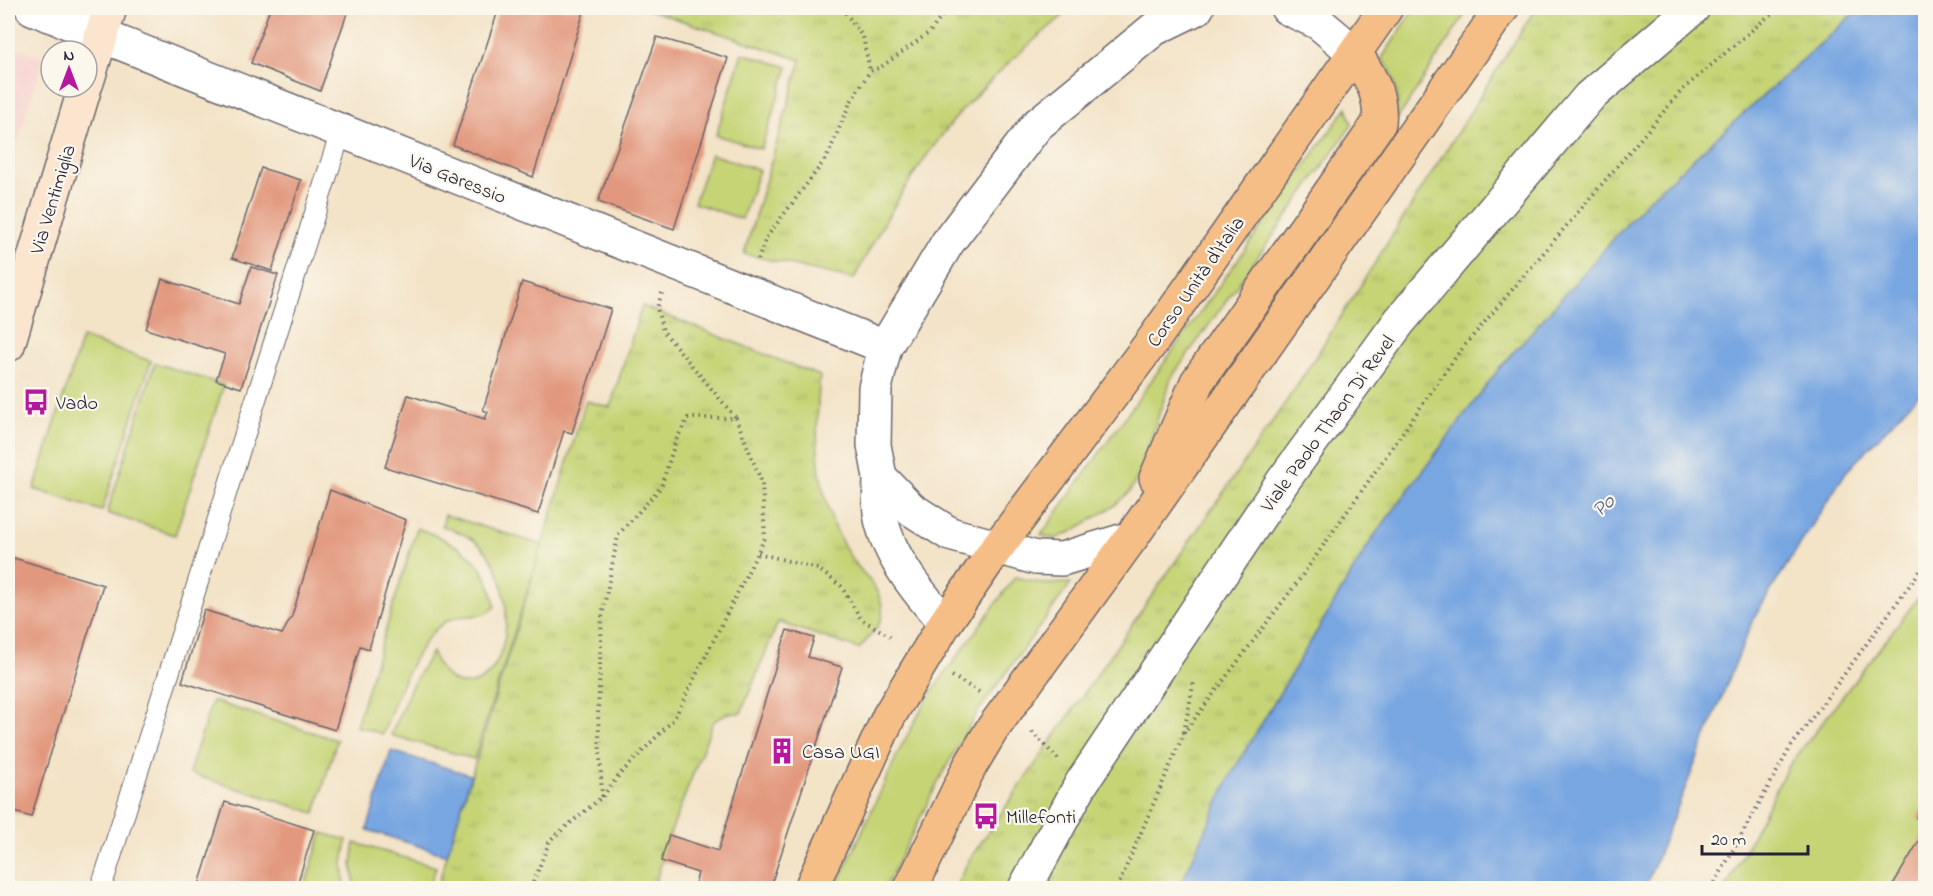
<svg xmlns="http://www.w3.org/2000/svg" width="1933" height="896" font-family="'Indie Flower',sans-serif">
	<style>
		.built { fill: #f7d0ce }
		.grass { fill: #c6d476; stroke: #747b58; stroke-width: 1.5 }
		.park { fill: url(#park-tufts); stroke: #747b58; stroke-width: 1.5 }
		.water { fill: #78a6e1; stroke: #4d648e; stroke-width: 1.5 }
		.building { fill: #e2987e }
		.lines { fill: none; stroke-linecap: round; stroke-linejoin: round }
		.lane-casing { stroke: #6b666c; stroke-width: 22 }
		.street-casing { stroke: #6b666c; stroke-width: 36 }
		.secondary-casing { stroke: #6b666c; stroke-width: 36 }
		.primary-casing { stroke: #6b666c; stroke-width: 36 }
		.path { stroke: #6b666c; stroke-width: 4; stroke-dasharray: 1.5 4.5; stroke-linecap: butt }
		.lane { stroke: #fff; stroke-width: 20 }
		.street { stroke: #fff; stroke-width: 33 }
		.secondary { stroke: #fbe5cf; stroke-width: 33 }
		.primary { stroke: #f6be87; stroke-width: 33 }
		.labels { text-anchor: middle; stroke-width: 4.5; stroke-linejoin: round; paint-order: stroke }
		.street-label { font-size: 20px; fill: #22223b; stroke: #fbf7ec }
		.poi-label { font-size: 20px; fill: #22223b; stroke: #fbf7ec; text-anchor: start }
		.water-label { font-size: 21px; font-style: italic; fill: #44577d; stroke: #fbf7ec }
	</style>
	<defs>
		<pattern id="park-tufts" width="24" height="20" patternUnits="userSpaceOnUse" patternTransform="scale(1.5)"><rect width="24" height="20" fill="#c6d476"/><path d="M3 7l-1-3M5 7V3M7 7l1-3M15 17l-1-3M17 17v-4M19 17l1-3" fill="none" stroke="#aab667"/></pattern>
	</defs>
	<rect width="100%" height="100%" fill="#fbf7ec"/>
	<filter id="ink" filterUnits="userSpaceOnUse"><feTurbulence type="fractalNoise" baseFrequency=".0167" numOctaves="2"/><feDisplacementMap in="SourceGraphic" scale="12" xChannelSelector="R" yChannelSelector="G"/><feConvolveMatrix kernelMatrix="1 2 1 2 8 2 1 2 1" color-interpolation-filters="sRGB"/></filter>
	<filter id="wash" filterUnits="userSpaceOnUse"><feTurbulence type="fractalNoise" baseFrequency=".008" numOctaves="4" result="noise"/><feDisplacementMap in="SourceGraphic" scale="24" xChannelSelector="R" yChannelSelector="G"/><feGaussianBlur stdDeviation="1.35" result="paint"/><feColorMatrix in="noise" values="0 0 0 0 0 0 0 0 0 0 0 0 0 0 0 0 0 1.4 0 .05"/><feComposite in="paint" operator="in"/></filter>
	<g filter="url(#wash)">
		<rect width="100%" height="100%" fill="#f3e3c7"/>
		<path class="built" d="M 8,44 L 44,58 L 8,172 Z"/>
		<g class="grass">
			<path d="M 1415,8 L 1469,8 L 1397,120 C 1399,97 1397,76 1382,58 Z"/>
			<path d="M 742,53 L 788,67 L 761,149 L 716,135 Z"/>
			<path d="M 1347,107 L 1352,125 L 1171,378 L 1139,475 L 1130,491 L 1114,506 L 1071,532 L 1055,539 L 1041,535 Z"/>
			<path d="M 711,154 L 759,170 L 742,219 L 694,203 Z"/>
			<path d="M 82,338 L 151,361 L 102,511 L 34,489 Z"/>
			<path d="M 155,363 L 224,385 L 175,535 L 107,513 Z"/>
			<path d="M 445,515 L 542,545 L 474,759 L 391,735 L 411,687 L 432,652 C 448,697 490,694 502,648 C 512,613 504,560 472,539 C 463,533 452,530 442,526 Z"/>
			<path d="M 417,528 C 459,544 488,558 495,607 C 482,620 467,613 451,619 C 418,632 394,703 383,734 L 356,726 Z"/>
			<path d="M 1015,577 L 1044,584 L 1071,583 L 977,713 L 941,776 L 885,888 L 836,888 L 900,749 L 928,697 Z"/>
			<path d="M 1925,589 L 1925,888 L 1726,888 L 1786,770 Z"/>
			<path d="M 212,701 L 337,740 L 315,813 L 189,773 Z"/>
			<path d="M 322,833 L 347,840 L 343,864 L 345,888 L 304,888 Z"/>
			<path d="M 355,843 L 436,867 L 429,888 L 355,888 L 352,863 Z"/>
		</g>
		<g class="park">
			<path d="M 644,8 L 1059,8 L 1064,15 C 1023,49 982,85 949,126 C 911,173 881,226 854,279 L 744,254 L 801,60 Z"/>
			<path d="M 1536,8 L 1860,8 L 1647,201 L 1498,370 L 1372,539 L 1232,773 L 1179,888 L 955,888 L 969,860 L 1299,383 Z"/>
			<path d="M 642,306 L 820,376 C 814,439 815,497 848,553 C 859,572 878,583 882,606 C 885,624 870,636 859,649 L 778,622 L 741,713 L 727,713 L 713,722 L 667,842 L 654,888 L 437,888 L 586,401 L 610,407 Z"/>
		</g>
		<g class="water">
			<path d="M 1860,8 L 1925,8 L 1925,388 L 1846,472 L 1754,617 L 1645,888 L 1179,888 L 1232,773 L 1372,539 L 1498,370 L 1647,201 Z"/>
			<path d="M 391,751 L 471,775 L 447,855 L 367,830 Z"/>
		</g>
		<g id="blocks">
			<g class="building">
				<path d="M 270,8 L 349,8 L 320,91 L 251,63 Z"/>
				<path d="M 499,8 L 585,8 L 533,177 L 453,145 Z"/>
				<path d="M 657,37 L 728,58 L 674,229 L 598,202 Z"/>
				<path d="M 261,168 L 301,180 L 272,271 L 232,258 Z"/>
				<path d="M 251,267 L 278,275 L 241,388 L 216,380 L 225,354 L 146,329 L 162,279 L 239,304 Z"/>
				<path d="M 522,282 L 611,309 L 572,433 L 564,431 L 538,514 L 385,467 L 408,395 L 485,419 L 488,412 L 483,410 Z"/>
				<path d="M 330,490 L 406,520 L 369,649 L 360,646 L 335,730 L 182,682 L 204,610 L 282,634 L 292,616 Z"/>
				<path d="M 14,558 L 103,585 L 31,817 L 8,810 L 8,581 Z"/>
				<path d="M 787,630 L 814,638 L 808,657 L 842,667 L 770,888 L 694,888 L 698,873 L 661,861 L 669,835 L 718,851 Z"/>
				<path d="M 1926,801 L 1926,824 L 1916,818 Z"/>
				<path d="M 225,802 L 314,830 L 296,888 L 198,888 Z"/>
				<path d="M 1926,829 L 1926,888 L 1891,888 Z"/>
			</g>
		</g>
	</g>
	<g filter="url(#ink)">
		<use href="#blocks" fill-opacity="0" stroke="#6b666c" stroke-width="1.5"/>
		<g class="lines">
			<g class="lane-casing">
				<path id="lane" d="M 101,888 L 341,131"/>
			</g>
			<g class="street-casing">
				<g id="street">
					<path d="M 32,8 L 885,347"/>
					<path d="M 1287,8 L 1319,23 L 1356,54"/>
					<path d="M 880,477 C 880,490 878,506 881,519 C 890,559 919,593 945,623"/>
					<path d="M 1131,538 L 1062,559 L 1036,558 L 950,534 L 911,509 L 880,477 L 874,445 L 875,388 L 885,347 L 948,242 L 1037,125 L 1154,29 L 1197,8"/>
					<path d="M 1025,888 L 1081,784 L 1283,481 L 1399,322 L 1589,97 L 1693,8"/>
				</g>
			</g>
			<g class="secondary-casing">
				<g id="secondary">
					<path d="M 87,82 L 110,8"/>
					<path d="M 8,345 L 85,87"/>
				</g>
			</g>
			<g class="primary-casing">
				<g id="primary">
					<path d="M 1156,478 L 1197,382 L 1379,123 C 1382,95 1370,77 1356,54"/>
					<path d="M 811,888 L 889,716 L 945,623 L 996,549 L 1154,339 L 1386,8"/>
					<path d="M 911,888 L 969,768 L 991,731 L 1131,538 L 1502,8"/>
				</g>
			</g>
			<g class="path">
				<path d="M 842,8 L 863,37 L 870,71"/>
				<path d="M 758,260 L 766,238 L 827,157 L 850,103 L 870,71 L 881,67 L 930,32 L 948,8"/>
				<path d="M 662,293 L 657,308 L 663,331 L 735,417"/>
				<path d="M 758,553 L 818,569 L 841,586 L 861,619 L 893,638"/>
				<path d="M 952,676 L 979,692"/>
				<path d="M 1032,732 L 1058,759"/>
				<path d="M 1184,732 L 1194,681"/>
				<path d="M 531,888 L 550,840 L 602,797 L 620,774 L 674,719 L 765,538 L 762,483 L 736,418 L 688,418 L 676,440 L 661,487 L 618,535 L 602,617 L 598,713 L 602,797"/>
				<path d="M 1117,888 L 1184,733 L 1299,580 L 1460,351 L 1682,90 L 1778,8"/>
				<path d="M 1712,888 L 1790,748 L 1926,563"/>
			</g>
			<use href="#lane" class="lane"/>
			<use href="#street" class="street"/>
			<use href="#secondary" class="secondary"/>
			<use href="#primary" class="primary"/>
		</g>
	</g>
	<defs>
		<g id="bus-bare" transform="scale(2.07)"><path d="M-5-6H5V4H4V6H2V4H-2V6H-4V4H-5ZM-3.5-4V0h7V-4ZM-3.5 1.2v1.5H-2V1.2ZM2 1.2v1.5H3.5V1.2Z" fill="#b5179e" stroke="#fbf7ec" stroke-width="2.5" paint-order="stroke"/></g>
		<g id="building-bare" transform="scale(2.07)"><path d="M-4-6H4V6H1V3H-1V6H-4ZM-2.5-4.3h1.7v1.8h-1.7ZM.8-4.3h1.7v1.8H.8ZM-2.5-1h1.7V.8h-1.7ZM.8-1h1.7V.8H.8Z" fill="#b5179e" stroke="#fbf7ec" stroke-width="2.5" paint-order="stroke"/></g>
	</defs>
	<g fill-rule="evenodd">
		<use href="#bus-bare" x="36" y="402"/>
		<use href="#building-bare" x="782" y="751"/>
		<use href="#bus-bare" x="986" y="816"/>
	</g>
	<g class="labels">
		<g class="street-label">
			<text transform="translate(458 178) rotate(22)" y="7">Via Garessio</text>
			<text transform="translate(52 199) rotate(-73)" y="7">Via Ventimiglia</text>
			<text transform="translate(1195 281) rotate(-55)" y="7">Corso Unità d'Italia</text>
			<text transform="translate(1327 423) rotate(-54)" y="7">Viale Paolo Thaon Di Revel</text>
		</g>
		<g class="poi-label">
			<text x="56" y="409">Vado</text>
			<text x="802" y="758">Casa UGI</text>
			<text x="1006" y="823">Millefonti</text>
		</g>
		<g class="water-label">
			<text transform="translate(1603 505) rotate(-43)" y="7">Po</text>
		</g>
	</g>
	<rect width="1933" height="896" fill="none" stroke="#fbf7ec" stroke-width="30"/>
	<g transform="translate(69 69)"><circle r="28" fill="#fbf7ec" stroke="#a4a2a5" stroke-width="1.5"/>
	<path d="M0-4.5L10 22L0 15L-10 22Z" fill="#b5179e"/>
	<text y="-9" font-size="16" font-weight="bold" text-anchor="middle" fill="#22223b">N</text>
	</g>
	<path d="M1702 845v9h106v-9" fill="none" stroke="#22223b" stroke-width="3"/>
	<text x="1711" y="845" font-size="18" fill="#22223b" stroke="#fbf7ec" stroke-width="4.5" paint-order="stroke">20 m</text>
</svg>
